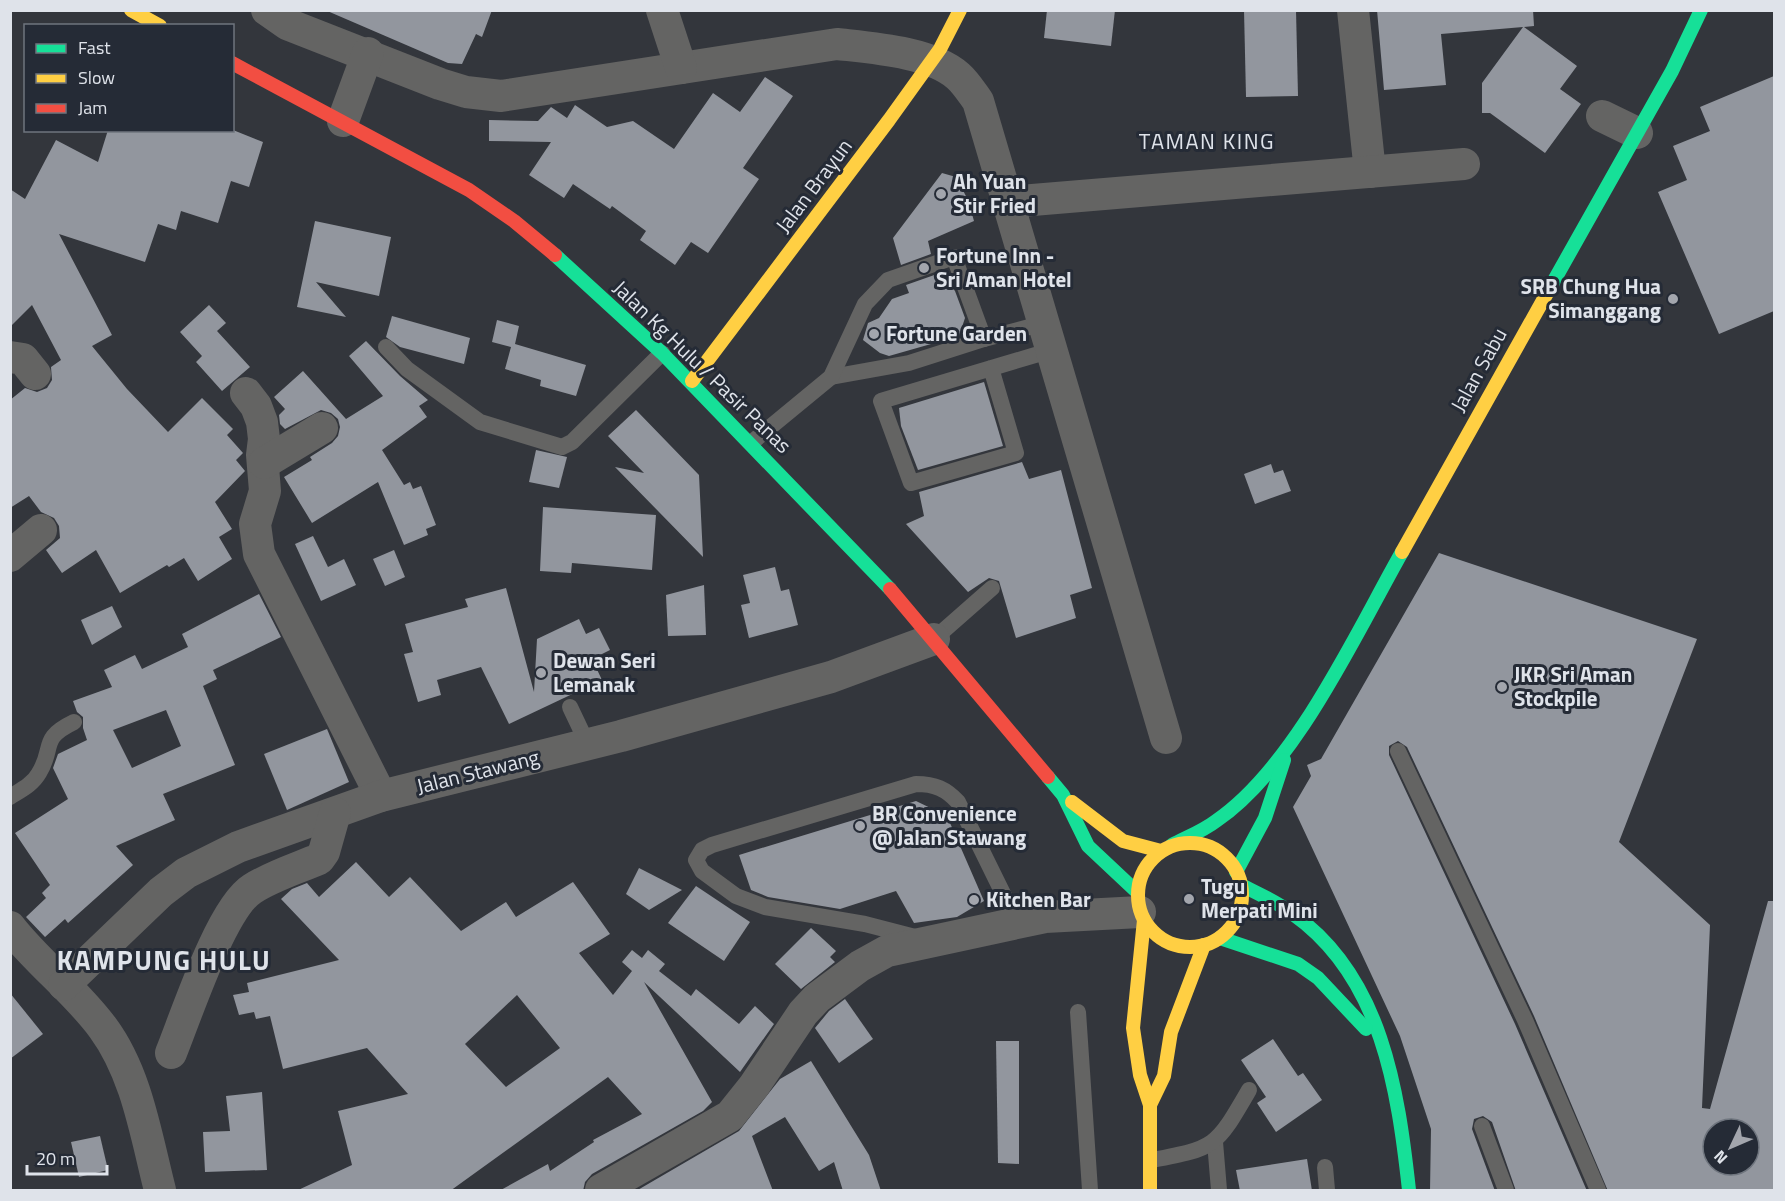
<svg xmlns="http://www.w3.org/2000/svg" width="1785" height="1201" font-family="'Titillium Web',sans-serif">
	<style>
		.building { fill: #92969e; fill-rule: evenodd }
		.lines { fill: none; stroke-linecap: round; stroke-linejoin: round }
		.lane { stroke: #646463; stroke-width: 16 }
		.street { stroke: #646463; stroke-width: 32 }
		.fast { stroke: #16e098; stroke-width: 14 }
		.slow { stroke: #ffcf43; stroke-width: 14 }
		.jam { stroke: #f24e42; stroke-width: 14 }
		.poi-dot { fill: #a3a6ad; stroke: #252b36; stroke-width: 2 }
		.labels { text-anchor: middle; stroke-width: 6; stroke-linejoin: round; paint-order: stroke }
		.poi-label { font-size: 21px; font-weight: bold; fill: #dfe3ea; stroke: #252b36; text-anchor: start }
		.street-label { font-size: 21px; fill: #dfe3ea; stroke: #252b36 }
		.neighbourhood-label { font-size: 22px; letter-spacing: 1.5px; fill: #dfe3ea; stroke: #252b36 }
		.district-label { font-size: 27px; font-weight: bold; letter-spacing: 1.5px; fill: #dfe3ea; stroke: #252b36 }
	</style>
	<rect width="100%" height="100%" fill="#33363c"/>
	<g class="building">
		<path d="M 325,10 L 492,10 L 482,37 L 476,34 L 462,64 L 448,63 Z"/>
		<path d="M 1047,10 L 1115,10 L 1111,46 L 1044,38 Z"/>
		<path d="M 1244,10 L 1296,10 L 1298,96 L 1246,97 Z"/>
		<path d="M 1377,10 L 1533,10 L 1534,26 L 1524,27 L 1577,66 L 1560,89 L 1581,104 L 1545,153 L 1490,113 L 1482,113 L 1482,83 L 1523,27 L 1441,34 L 1446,85 L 1384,90 Z"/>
		<path d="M 1774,76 L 1774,311 L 1719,334 L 1658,192 L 1687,180 L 1673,146 L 1710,131 L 1700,107 Z"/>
		<path d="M 765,77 L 793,96 L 743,168 L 759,179 L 708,253 L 691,242 L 675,265 L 640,240 L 646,231 L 612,206 L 610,209 L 573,184 L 564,198 L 529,175 L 551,142 L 489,141 L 489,120 L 538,121 L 551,107 L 567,118 L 575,105 L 607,127 L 633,121 L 674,149 L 713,93 L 740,112 Z"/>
		<path d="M 108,130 L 233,130 L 263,142 L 249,187 L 231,181 L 218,223 L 181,211 L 176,230 L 158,224 L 145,262 L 59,234 L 112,335 L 92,346 L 127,389 L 168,432 L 202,398 L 233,429 L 227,435 L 243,453 L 236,460 L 245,471 L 215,502 L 232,529 L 219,537 L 232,559 L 198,581 L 184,558 L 169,567 L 167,565 L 120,593 L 96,550 L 62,573 L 46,550 L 60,538 L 59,526 L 54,518 L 41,512 L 29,496 L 10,508 L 10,400 L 25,388 L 37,392 L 47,388 L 52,380 L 51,367 L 61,360 L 32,305 L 10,327 L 10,189 L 25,199 L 56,140 L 98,162 Z"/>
		<path d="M 942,173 L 956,177 L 968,200 L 974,221 L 928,241 L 931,254 L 901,265 L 893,238 Z"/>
		<path d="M 315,221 L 391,237 L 379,296 L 316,282 L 346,317 L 297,307 Z"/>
		<path d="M 940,273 L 955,291 L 965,318 L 959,336 L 889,356 L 880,353 L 863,340 L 868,323 L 879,318 L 892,299 L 909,293 L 906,285 Z"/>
		<path d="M 209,305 L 226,323 L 217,331 L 250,367 L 222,391 L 196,362 L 202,356 L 180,332 Z"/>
		<path d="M 392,316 L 470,338 L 464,364 L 400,347 L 386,337 Z"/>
		<path d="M 497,320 L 519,326 L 515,344 L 586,365 L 576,396 L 540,386 L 541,380 L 505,369 L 511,347 L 492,342 Z"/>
		<path d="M 366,341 L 400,376 L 428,400 L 419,406 L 427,417 L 382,450 L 404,485 L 410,482 L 413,489 L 421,486 L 436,525 L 426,529 L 428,535 L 404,545 L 378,482 L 312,523 L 284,477 L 312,460 L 310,457 L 332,443 L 338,436 L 340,427 L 338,419 L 331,413 L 321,410 L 285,429 L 280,424 L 279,415 L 285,409 L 274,397 L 303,371 L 346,419 L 383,396 L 349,356 Z"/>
		<path d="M 984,382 L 1003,446 L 918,470 L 901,426 L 899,408 Z"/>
		<path d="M 636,410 L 699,475 L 703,557 L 615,467 L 644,473 L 608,436 Z"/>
		<path d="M 536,450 L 567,457 L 559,488 L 529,482 Z"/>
		<path d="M 1022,462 L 1029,479 L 1061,470 L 1092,588 L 1070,595 L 1076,618 L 1016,638 L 999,581 L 989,578 L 968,592 L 906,524 L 924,516 L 919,492 Z"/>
		<path d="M 1271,464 L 1274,473 L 1283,470 L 1291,491 L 1255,504 L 1244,474 Z"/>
		<path d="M 543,507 L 656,515 L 652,570 L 572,563 L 571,573 L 540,571 Z"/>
		<path d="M 313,536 L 328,567 L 344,559 L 356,585 L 321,601 L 295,544 Z"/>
		<path d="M 394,550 L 405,577 L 385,586 L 373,559 Z"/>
		<path d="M 1439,553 L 1697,639 L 1619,842 L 1710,925 L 1702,1108 L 1710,1109 L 1768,901 L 1774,901 L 1774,1191 L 1608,1191 L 1534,1016 L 1407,747 L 1398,741 L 1389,746 L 1389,755 L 1515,1024 L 1587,1191 L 1516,1191 L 1492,1122 L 1483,1116 L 1474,1119 L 1472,1129 L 1495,1191 L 1430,1191 L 1431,1129 L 1400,1036 L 1293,807 L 1311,776 L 1307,765 L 1321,759 ZM 1713,1129 L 1749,1129 L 1749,1165 L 1713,1165 Z"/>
		<path d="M 775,567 L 781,591 L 789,589 L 798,625 L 749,638 L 741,605 L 750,603 L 743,575 Z"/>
		<path d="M 704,585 L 706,635 L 668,636 L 666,595 Z"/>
		<path d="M 506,588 L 534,692 L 537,639 L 579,619 L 586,634 L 599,628 L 610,650 L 592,659 L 602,680 L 509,724 L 481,667 L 437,680 L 441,695 L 418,702 L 404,654 L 413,652 L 405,624 L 468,607 L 465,599 Z"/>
		<path d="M 259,594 L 281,637 L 213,670 L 217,679 L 203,686 L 235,765 L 163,794 L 175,820 L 116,846 L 133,865 L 68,923 L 65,919 L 45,937 L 26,917 L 46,898 L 42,893 L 50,885 L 15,833 L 68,799 L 53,768 L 58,754 L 87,740 L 83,728 L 83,717 L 77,712 L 73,701 L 112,687 L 104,670 L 135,655 L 142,669 L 188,647 L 182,634 ZM 166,710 L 181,746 L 132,768 L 113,730 Z"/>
		<path d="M 112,606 L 122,627 L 92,645 L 81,620 Z"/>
		<path d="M 327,729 L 349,782 L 287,810 L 264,754 Z"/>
		<path d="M 916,801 L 947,816 L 984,901 L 957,917 L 914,923 L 896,891 L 840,909 L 768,897 L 751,890 L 739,855 Z"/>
		<path d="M 356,862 L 389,897 L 410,877 L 461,931 L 506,902 L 516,917 L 573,882 L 610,934 L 579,953 L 613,995 L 632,971 L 622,962 L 632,950 L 642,958 L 648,950 L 665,964 L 659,971 L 691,996 L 696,989 L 739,1024 L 755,1006 L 774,1024 L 740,1072 L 644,982 L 712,1102 L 703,1111 L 592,1174 L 585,1182 L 583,1191 L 499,1191 L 548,1164 L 550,1171 L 594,1142 L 593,1140 L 642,1114 L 608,1077 L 450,1191 L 296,1191 L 352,1165 L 338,1111 L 408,1094 L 367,1048 L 283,1069 L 270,1016 L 256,1019 L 254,1012 L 239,1015 L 233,995 L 249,992 L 247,983 L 339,960 L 281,899 L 292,889 L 307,883 L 319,897 ZM 517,995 L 560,1048 L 506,1087 L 465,1044 Z"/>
		<path d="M 639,868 L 682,890 L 649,910 L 626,894 Z"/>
		<path d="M 696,886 L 750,922 L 724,961 L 668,923 Z"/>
		<path d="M 811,928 L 836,951 L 830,957 L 835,962 L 801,989 L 775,964 Z"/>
		<path d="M 10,993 L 43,1034 L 10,1059 Z"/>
		<path d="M 845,999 L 873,1039 L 839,1063 L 815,1028 L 829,1011 Z"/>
		<path d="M 1273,1039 L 1298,1076 L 1303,1073 L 1322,1100 L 1276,1132 L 1257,1103 L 1266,1097 L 1241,1060 Z"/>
		<path d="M 996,1041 L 1019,1041 L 1019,1164 L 998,1163 Z"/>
		<path d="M 811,1061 L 869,1155 L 881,1191 L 843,1191 L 834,1162 L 819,1171 L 785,1117 L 752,1136 L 773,1191 L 636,1191 L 739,1131 L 780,1079 Z"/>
		<path d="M 262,1092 L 267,1170 L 205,1172 L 203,1132 L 230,1131 L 226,1096 Z"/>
		<path d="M 100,1136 L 108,1170 L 79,1177 L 71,1142 Z"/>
		<path d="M 1307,1159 L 1312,1191 L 1240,1191 L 1236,1170 Z"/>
	</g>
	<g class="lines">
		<g class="lane">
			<path d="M 386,347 L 407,369 L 480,422 L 562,447 L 572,442 L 662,353"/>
			<path d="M 991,368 L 1016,453 L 911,483 L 881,401 L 1052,350"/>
			<path d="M 831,377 L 909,363 L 984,339 L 1044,323"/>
			<path d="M 751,443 L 831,377 L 865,304 L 888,280 L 954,257 L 984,339"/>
			<path d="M 934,639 L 992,588"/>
			<path d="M 570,707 L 588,745"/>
			<path d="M 1398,751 L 1525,1020 L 1598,1190"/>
			<path d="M 10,797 C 21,790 33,784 39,773 C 55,747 39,739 74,722"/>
			<path d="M 919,938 L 865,924 L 765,907 L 736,896 L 702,871 L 696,860 L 702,850 L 712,845 L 916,784 C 935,784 946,789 958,802 L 1017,922"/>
			<path d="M 1078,1012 L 1090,1190"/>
			<path d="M 1482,1126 L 1506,1190"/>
			<path d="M 1215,1142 L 1219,1190"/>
			<path d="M 1152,1160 C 1216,1148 1216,1147 1249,1090"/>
			<path d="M 1325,1167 L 1327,1190"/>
		</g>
		<g class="street">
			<path d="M 267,10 L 287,24 L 440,84 L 466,92 L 501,96 L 837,44 C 872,48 931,52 958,76 C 966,83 972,93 978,101 L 1166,738"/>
			<path d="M 662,10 L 681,68"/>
			<path d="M 1353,10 L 1370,172"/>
			<path d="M 1602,116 L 1637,133"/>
			<path d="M 343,121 L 368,53"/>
			<path d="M 1008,202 L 1464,164"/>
			<path d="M 10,357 L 23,359 L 35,374"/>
			<path d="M 246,393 L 256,406 L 262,422 L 264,439 L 262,455 L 265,491 L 255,524 L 259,554 L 381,796"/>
			<path d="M 264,463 L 322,428"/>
			<path d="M 10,556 L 41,530"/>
			<path d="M 10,927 C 38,963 76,991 103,1028 C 137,1074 146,1136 160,1190"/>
			<path d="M 64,985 L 161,892 L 186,873 L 238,847 L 381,796 L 621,736 L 831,677 L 934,639"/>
			<path d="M 171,1053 C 186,1016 221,909 252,889 C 272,876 298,868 319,859 L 324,852 L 335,813"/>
			<path d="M 601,1190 L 730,1116 L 754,1086 L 803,1013 L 817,998 L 860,966 L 887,951 L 1045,917 L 1140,912"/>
		</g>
		<g class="fast">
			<path d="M 555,255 L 662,353 L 890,589"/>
			<path d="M 1551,286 L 1672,71 L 1701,10"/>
			<path d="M 1048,777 L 1063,795 L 1088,846 L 1137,892"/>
			<path d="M 1172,845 C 1187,837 1203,831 1216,821 C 1295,767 1355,635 1402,552"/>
			<path d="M 1236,872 L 1265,818 L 1284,760"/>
			<path d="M 1241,885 C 1259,894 1277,902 1293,914 C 1382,977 1398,1090 1409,1190"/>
			<path d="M 1220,938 L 1298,964 L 1318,978 L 1366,1029"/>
		</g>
		<g class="slow">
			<path d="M 131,10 L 160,26"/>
			<path d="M 692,381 L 889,120 L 940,49 L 960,10"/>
			<path d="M 1402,552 L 1551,286"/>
			<path d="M 1072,802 L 1123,841 L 1161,851"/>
			<circle cx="1190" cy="895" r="52"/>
			<path d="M 1144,920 L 1133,1028 L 1140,1075 L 1150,1105 L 1150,1190"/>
			<path d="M 1150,1105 L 1164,1076 L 1171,1032 L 1204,945"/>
		</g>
		<g class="jam">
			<path d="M 232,63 L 469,190 L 514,221 L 555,255"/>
			<path d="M 890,589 L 1048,777"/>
		</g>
	</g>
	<g class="poi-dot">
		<circle cx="941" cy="194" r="6"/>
		<circle cx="924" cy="268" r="6"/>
		<circle cx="1673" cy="299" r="6"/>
		<circle cx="874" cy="334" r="6"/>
		<circle cx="541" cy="673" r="6"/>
		<circle cx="1502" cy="687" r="6"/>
		<circle cx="860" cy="826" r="6"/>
		<circle cx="1189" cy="899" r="6"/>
		<circle cx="974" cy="900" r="6"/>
	</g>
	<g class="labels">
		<g class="poi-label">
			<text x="953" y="189">Ah Yuan<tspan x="953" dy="24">Stir Fried</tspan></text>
			<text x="936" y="263">Fortune Inn -<tspan x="936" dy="24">Sri Aman Hotel</tspan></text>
			<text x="1661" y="294" text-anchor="end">SRB Chung Hua<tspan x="1661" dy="24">Simanggang</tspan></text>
			<text x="886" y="341">Fortune Garden</text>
			<text x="553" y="668">Dewan Seri<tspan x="553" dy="24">Lemanak</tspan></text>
			<text x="1514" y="682">JKR Sri Aman<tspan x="1514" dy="24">Stockpile</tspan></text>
			<text x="872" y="821">BR Convenience<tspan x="872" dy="24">@ Jalan Stawang</tspan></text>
			<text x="1201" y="894">Tugu<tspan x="1201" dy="24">Merpati Mini</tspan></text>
			<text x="986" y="907">Kitchen Bar</text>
		</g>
		<g class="street-label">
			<text transform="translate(814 186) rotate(-53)" y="7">Jalan Brayun</text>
			<text transform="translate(702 367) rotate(44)" y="7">Jalan Kg Hulu / Pasir Panas</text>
			<text transform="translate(1479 370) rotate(-61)" y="7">Jalan Sabu</text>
			<text transform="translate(478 772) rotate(-14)" y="7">Jalan Stawang</text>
		</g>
		<g class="neighbourhood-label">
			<text x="1207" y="149">TAMAN KING</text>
		</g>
		<g class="district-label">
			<text x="164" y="970">KAMPUNG HULU</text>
		</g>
	</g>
	<rect width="1785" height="1201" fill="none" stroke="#dfe3ea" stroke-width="24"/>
	<rect x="24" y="24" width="210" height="108" fill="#252b36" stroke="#6f757e" stroke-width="1.5"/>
	<rect x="36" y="44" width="30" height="9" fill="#16e098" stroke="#6f757e" stroke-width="1.5"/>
	<text x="78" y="54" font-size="18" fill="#dfe3ea">Fast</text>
	<rect x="36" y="74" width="30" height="9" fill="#ffcf43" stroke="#6f757e" stroke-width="1.5"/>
	<text x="78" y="84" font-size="18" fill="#dfe3ea">Slow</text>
	<rect x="36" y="104" width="30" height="9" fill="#f24e42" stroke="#6f757e" stroke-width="1.5"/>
	<text x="78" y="114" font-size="18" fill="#dfe3ea">Jam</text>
	<g transform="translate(1731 1147) rotate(226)"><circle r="28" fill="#252b36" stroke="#6f757e" stroke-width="1.5"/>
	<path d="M0-4.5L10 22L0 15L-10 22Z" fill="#a3a6ad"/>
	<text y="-9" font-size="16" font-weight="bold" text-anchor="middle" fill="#dfe3ea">N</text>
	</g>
	<path d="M27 1165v9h80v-9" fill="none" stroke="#dfe3ea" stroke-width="3"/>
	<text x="36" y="1165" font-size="18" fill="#dfe3ea" stroke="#252b36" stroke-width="4.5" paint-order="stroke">20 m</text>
</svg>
